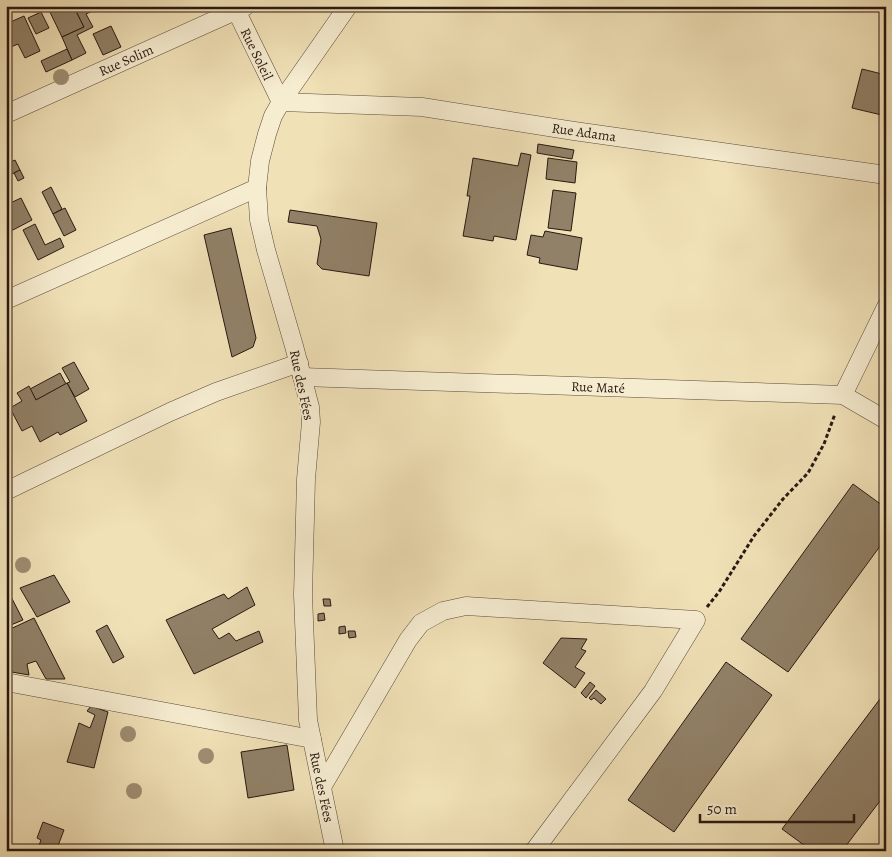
<svg xmlns="http://www.w3.org/2000/svg" width="892" height="857" font-family="Alegreya,serif">
	<style>
		.building { fill: #918168; stroke: #281912 }
		.lines { fill: none; stroke-linecap: round; stroke-linejoin: round }
		.street-casing { stroke: #5a4b3b; stroke-width: 19 }
		.path { stroke: #281912; stroke-width: 3; stroke-dasharray: 4 2.5; stroke-linecap: butt }
		.street { stroke: #f6ecd0; stroke-width: 18 }
		.tree { fill: #9e8e73 }
		.labels { text-anchor: middle; stroke-width: 4; stroke-linejoin: round; paint-order: stroke }
		.street-label { font-size: 14px; fill: #281912; stroke: #f6ecd0 }
	</style>
	<rect width="100%" height="100%" fill="#f1e1b7"/>
	<filter id="stains"><feTurbulence type="fractalNoise" baseFrequency=".004" numOctaves="4"/><feColorMatrix values="0 0 0 0 .2 0 0 0 0 .09 0 0 0 0 .02 0 0 0 .5 -.17"/></filter>
	<radialGradient id="worn" r=".72"><stop offset=".6" stop-color="#630" stop-opacity="0"/><stop offset="1" stop-color="#630" stop-opacity=".3"/></radialGradient>
	<g class="building">
		<path d="M 47,6 L 79,6 L 75,9 L 84,27 L 62,37 Z"/>
		<path d="M 79,6 L 96,6 L 97,9 L 86,14 L 93,27 L 77,35 L 86,53 L 72,60 L 62,37 L 84,27 L 75,9 Z"/>
		<path d="M 41,12 L 49,28 L 36,34 L 28,18 Z"/>
		<path d="M 24,16 L 40,51 L 25,58 L 18,44 L 6,49 L 6,24 Z"/>
		<path d="M 111,26 L 121,47 L 103,55 L 93,34 Z"/>
		<path d="M 67,49 L 72,60 L 46,72 L 41,61 Z"/>
		<path d="M 862,69 L 886,75 L 886,116 L 852,108 Z"/>
		<path d="M 538,144 L 574,150 L 572,159 L 537,153 Z"/>
		<path d="M 6,150 L 12,161 L 6,164 Z"/>
		<path d="M 521,153 L 531,155 L 516,240 L 494,236 L 493,241 L 463,236 L 470,196 L 467,196 L 473,158 L 518,166 Z"/>
		<path d="M 548,158 L 577,162 L 575,183 L 546,179 Z"/>
		<path d="M 15,160 L 20,170 L 6,177 L 6,164 Z"/>
		<path d="M 20,170 L 24,178 L 18,181 L 14,173 Z"/>
		<path d="M 51,187 L 62,209 L 53,214 L 42,192 Z"/>
		<path d="M 553,190 L 576,193 L 571,231 L 548,228 Z"/>
		<path d="M 21,198 L 32,220 L 11,231 L 6,222 L 6,205 Z"/>
		<path d="M 65,208 L 76,230 L 64,236 L 53,214 Z"/>
		<path d="M 290,210 L 377,223 L 369,276 L 322,269 L 317,264 L 321,239 L 317,226 L 288,222 Z"/>
		<path d="M 35,224 L 45,245 L 60,238 L 64,247 L 38,260 L 23,230 Z"/>
		<path d="M 231,228 L 256,338 L 253,347 L 232,357 L 204,235 Z"/>
		<path d="M 545,231 L 582,238 L 577,270 L 539,263 L 540,258 L 527,255 L 531,235 L 543,237 Z"/>
		<path d="M 74,362 L 89,389 L 75,397 L 67,383 L 70,382 L 62,368 Z"/>
		<path d="M 60,373 L 66,384 L 36,400 L 30,389 Z"/>
		<path d="M 67,383 L 87,421 L 60,435 L 58,432 L 40,442 L 32,426 L 22,431 L 10,408 L 22,401 L 17,393 L 29,386 L 36,400 Z"/>
		<path d="M 853,484 L 886,508 L 886,538 L 788,672 L 741,639 Z"/>
		<path d="M 54,575 L 70,602 L 37,617 L 20,588 Z"/>
		<path d="M 6,587 L 23,620 L 6,627 Z"/>
		<path d="M 247,587 L 255,605 L 212,629 L 219,639 L 229,633 L 236,641 L 259,631 L 263,642 L 194,674 L 166,620 L 224,594 L 228,599 Z"/>
		<path d="M 323,599 L 330,599 L 331,606 L 324,606 Z"/>
		<path d="M 324,613 L 325,620 L 318,621 L 318,614 Z"/>
		<path d="M 34,618 L 65,679 L 46,679 L 36,661 L 27,664 L 29,675 L 6,671 L 6,631 Z"/>
		<path d="M 107,625 L 124,657 L 113,663 L 96,631 Z"/>
		<path d="M 345,626 L 346,633 L 339,634 L 339,627 Z"/>
		<path d="M 348,631 L 355,631 L 356,637 L 349,638 Z"/>
		<path d="M 561,638 L 587,639 L 581,649 L 586,651 L 575,667 L 585,673 L 575,688 L 543,663 Z"/>
		<path d="M 726,662 L 772,695 L 674,832 L 628,800 Z"/>
		<path d="M 590,682 L 595,686 L 586,698 L 581,693 Z"/>
		<path d="M 596,690 L 606,699 L 601,704 L 594,698 L 591,700 L 589,698 Z"/>
		<path d="M 886,691 L 886,793 L 842,851 L 812,851 L 782,829 Z"/>
		<path d="M 91,706 L 108,712 L 94,768 L 67,762 L 79,723 L 90,728 L 95,715 L 87,711 Z"/>
		<path d="M 287,745 L 294,790 L 248,798 L 241,752 Z"/>
		<path d="M 43,822 L 64,830 L 56,851 L 37,851 L 41,840 L 37,838 Z"/>
	</g>
	<g class="lines">
		<g class="street-casing">
			<g id="street">
				<path d="M 234,6 L 281,102"/>
				<path d="M 281,102 L 422,107 L 574,131 L 886,175"/>
				<path d="M 6,114 L 246,6"/>
				<path d="M 6,300 L 257,188"/>
				<path d="M 302,377 L 843,395 L 886,420"/>
				<path d="M 843,395 L 886,307"/>
				<path d="M 6,491 L 170,412 L 216,392 L 299,363"/>
				<path d="M 6,682 L 312,739"/>
				<path d="M 322,787 L 408,640 L 421,623 L 443,611 L 466,606 L 696,620 L 653,691 L 534,851"/>
				<path d="M 335,851 L 308,720 L 303,595 L 306,479 L 311,422 L 310,407 L 294,346 L 266,250 L 259,220 L 257,188 L 260,161 L 267,134 L 273,116 L 281,102 L 348,6"/>
			</g>
		</g>
		<path class="path" d="M 707,607 L 719,592 L 754,536 L 783,499 L 808,473 L 824,444 L 835,414"/>
		<use href="#street" class="street"/>
	</g>
	<g class="tree">
		<circle cx="61" cy="77" r="8"/>
		<circle cx="23" cy="565" r="8"/>
		<circle cx="128" cy="734" r="8"/>
		<circle cx="206" cy="756" r="8"/>
		<circle cx="134" cy="791" r="8"/>
	</g>
	<g class="labels">
		<g class="street-label">
			<text transform="translate(257 54) rotate(64)" y="5">Rue Soleil</text>
			<text transform="translate(126 60) rotate(-24)" y="5">Rue Solim</text>
			<text transform="translate(584 132) rotate(8)" y="5">Rue Adama</text>
			<text transform="translate(302 385) rotate(78)" y="5">Rue des Fées</text>
			<text transform="translate(598 387) rotate(2)" y="5">Rue Maté</text>
			<text transform="translate(322 787) rotate(78)" y="5">Rue des Fées</text>
		</g>
	</g>
	<rect width="892" height="857" fill="none" stroke="#f1e1b7" stroke-width="25"/>
	<rect x="8" y="8" width="877" height="842" fill="none" stroke="#281912" stroke-width="2.5"/>
	<rect x="12" y="12" width="867" height="832" fill="none" stroke="#281912"/>
	<path d="M700 814v8h154v-8" fill="none" stroke="#281912" stroke-width="2.5"/>
	<text x="707" y="814" font-size="15" fill="#281912" stroke="#f6ecd0" stroke-width="4" paint-order="stroke">50 m</text>
	<rect width="100%" height="100%" filter="url(#stains)"/>
	<rect width="100%" height="100%" fill="url(#worn)"/>
</svg>
